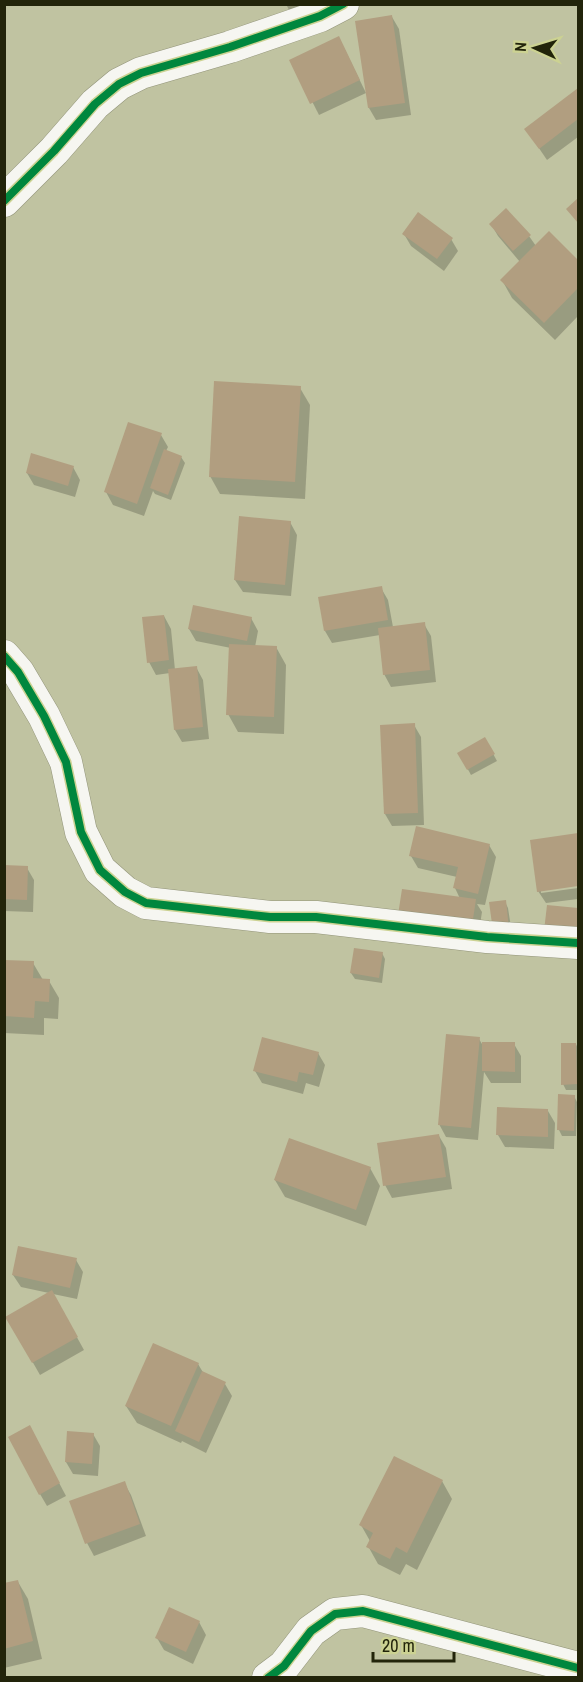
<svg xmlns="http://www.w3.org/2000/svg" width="583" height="1682" font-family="'Archivo Narrow',sans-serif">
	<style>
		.shadow { fill: #0003 }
		.building { fill: #b19e80 }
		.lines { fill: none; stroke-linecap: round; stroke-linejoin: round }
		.street-casing { stroke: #929479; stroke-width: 33 }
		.street { stroke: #f6f6f1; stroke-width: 32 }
		.cycleway-casing { stroke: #ccd292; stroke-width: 11 }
		.cycleway { stroke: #00873e; stroke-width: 8 }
	</style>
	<rect width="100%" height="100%" fill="#c0c3a1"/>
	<g class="shadow">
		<path d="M 286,4 L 334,4 L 289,10 Z"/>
		<path d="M 392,17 L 399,29 L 411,115 L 376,120 L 369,108 Z"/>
		<path d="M 345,50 L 366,93 L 319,115 L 291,60 Z"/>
		<path d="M 578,90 L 578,137 L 547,160 L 526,129 Z"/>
		<path d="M 491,224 L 529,236 L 536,246 L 549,233 L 578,262 L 578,316 L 555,340 L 512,298 L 502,280 L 520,262 L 498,236 Z"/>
		<path d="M 404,234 L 451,239 L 458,251 L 444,271 L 411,246 Z"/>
		<path d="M 300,388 L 310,405 L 305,499 L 220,494 L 210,476 Z"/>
		<path d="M 161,435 L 168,447 L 166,451 L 181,457 L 185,463 L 171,500 L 155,494 L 153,491 L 144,516 L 113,505 L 106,492 Z"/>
		<path d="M 73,467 L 80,480 L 75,497 L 34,485 L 27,473 Z"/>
		<path d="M 290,522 L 297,535 L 291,596 L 243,592 L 235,580 Z"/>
		<path d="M 381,588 L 388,600 L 393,627 L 424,624 L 431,636 L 436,682 L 391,687 L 384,674 L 380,635 L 332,643 L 325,631 L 320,598 Z"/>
		<path d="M 164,616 L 171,629 L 175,670 L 196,667 L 203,680 L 209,739 L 182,742 L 175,730 L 170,673 L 156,675 L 149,662 Z"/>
		<path d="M 251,618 L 258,631 L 255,647 L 276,647 L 286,665 L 284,734 L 238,732 L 228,714 L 231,648 L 196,641 L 189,629 Z"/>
		<path d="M 414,725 L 421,737 L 424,825 L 392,826 L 385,814 Z"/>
		<path d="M 485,739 L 497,761 L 471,775 L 459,753 Z"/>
		<path d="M 578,834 L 578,885 L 541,890 L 541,893 L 578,888 L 578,899 L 546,903 L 538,891 L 532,841 Z"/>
		<path d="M 489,845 L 496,857 L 485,905 L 477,904 L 482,912 L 478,937 L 455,888 L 457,877 L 418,868 L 411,856 Z"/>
		<path d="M 4,867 L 27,868 L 34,880 L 33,912 L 4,911 Z"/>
		<path d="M 505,902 L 508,908 L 512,934 L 498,936 Z"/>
		<path d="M 382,953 L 385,959 L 382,983 L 355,979 L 351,973 Z"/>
		<path d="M 4,961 L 33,963 L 43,980 L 49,981 L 59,998 L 58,1019 L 44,1018 L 44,1035 L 4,1033 Z"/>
		<path d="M 479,1039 L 482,1044 L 514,1044 L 521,1056 L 521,1083 L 491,1083 L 484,1072 L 478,1140 L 446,1137 L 439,1124 Z"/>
		<path d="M 576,1044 L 578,1049 L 578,1090 L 566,1090 L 563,1084 Z"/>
		<path d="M 318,1053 L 325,1065 L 319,1087 L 306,1083 L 303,1094 L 262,1083 L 255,1071 Z"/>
		<path d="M 574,1096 L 577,1102 L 576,1136 L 562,1136 L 559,1130 Z"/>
		<path d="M 548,1111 L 555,1123 L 554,1149 L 505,1147 L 498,1135 Z"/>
		<path d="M 439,1136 L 446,1148 L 452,1189 L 392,1198 L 385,1185 Z"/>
		<path d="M 370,1168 L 380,1186 L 366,1226 L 285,1197 L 275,1180 Z"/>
		<path d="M 76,1260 L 83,1272 L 77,1299 L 53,1294 L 84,1350 L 40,1375 L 7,1317 L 49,1293 L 21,1287 L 13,1275 Z"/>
		<path d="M 198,1364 L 204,1374 L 225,1384 L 232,1396 L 206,1453 L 182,1441 L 181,1443 L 137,1423 L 126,1406 Z"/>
		<path d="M 93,1434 L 100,1446 L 98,1476 L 73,1474 L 66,1462 Z"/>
		<path d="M 36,1439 L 66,1496 L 47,1506 L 40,1494 Z"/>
		<path d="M 442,1481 L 452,1499 L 417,1570 L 406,1564 L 400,1575 L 378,1564 L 368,1546 L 370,1541 L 361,1525 Z"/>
		<path d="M 124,1483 L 131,1495 L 146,1536 L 94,1556 L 87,1543 L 71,1502 Z"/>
		<path d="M 18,1582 L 28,1599 L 42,1659 L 4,1668 L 4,1585 Z"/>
		<path d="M 199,1622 L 206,1635 L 193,1664 L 164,1650 L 157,1638 Z"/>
	</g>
	<g class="building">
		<path d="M 392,15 L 405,103 L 368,108 L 355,21 Z"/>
		<path d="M 339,36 L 360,80 L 310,104 L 289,60 Z"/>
		<path d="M 578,88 L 578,119 L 539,149 L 524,129 Z"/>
		<path d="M 578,198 L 578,223 L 566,209 Z"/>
		<path d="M 506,208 L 531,235 L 513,251 L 489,224 Z"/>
		<path d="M 418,212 L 453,238 L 437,259 L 402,234 Z"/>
		<path d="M 549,231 L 578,260 L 578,288 L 544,323 L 500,280 Z"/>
		<path d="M 214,381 L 301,386 L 295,482 L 209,477 Z"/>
		<path d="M 128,422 L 162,433 L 137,504 L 104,492 Z"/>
		<path d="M 164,449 L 182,456 L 168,495 L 150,488 Z"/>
		<path d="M 31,453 L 74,466 L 68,486 L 26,473 Z"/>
		<path d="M 239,516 L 291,521 L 285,585 L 234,580 Z"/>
		<path d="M 382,586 L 388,620 L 324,631 L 318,597 Z"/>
		<path d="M 193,605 L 252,617 L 247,641 L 188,629 Z"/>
		<path d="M 164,615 L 169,660 L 147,663 L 142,617 Z"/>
		<path d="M 425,622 L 430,670 L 383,675 L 378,628 Z"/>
		<path d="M 229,644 L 277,646 L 274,717 L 226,715 Z"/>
		<path d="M 197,666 L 203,727 L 174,730 L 168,669 Z"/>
		<path d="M 415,723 L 418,813 L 384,814 L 380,725 Z"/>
		<path d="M 485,737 L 495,754 L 467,770 L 457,753 Z"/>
		<path d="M 416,826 L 490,844 L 478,894 L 453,888 L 458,867 L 409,856 Z"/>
		<path d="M 578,833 L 578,886 L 537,892 L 530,840 Z"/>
		<path d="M 4,865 L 28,866 L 27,900 L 4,899 Z"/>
		<path d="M 402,889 L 476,899 L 472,926 L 398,915 Z"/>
		<path d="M 506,900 L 509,929 L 493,931 L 489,902 Z"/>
		<path d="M 547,905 L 578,908 L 578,935 L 544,931 Z"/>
		<path d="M 354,948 L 383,952 L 379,978 L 350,973 Z"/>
		<path d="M 4,960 L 34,961 L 33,978 L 50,979 L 49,1002 L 35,1001 L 34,1018 L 4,1016 Z"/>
		<path d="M 446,1034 L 480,1037 L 471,1128 L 438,1125 Z"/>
		<path d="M 262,1037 L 319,1052 L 313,1075 L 299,1072 L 297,1082 L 253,1071 Z"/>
		<path d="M 482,1042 L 515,1042 L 515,1072 L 482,1071 Z"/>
		<path d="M 561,1043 L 576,1043 L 577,1084 L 561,1085 Z"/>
		<path d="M 558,1094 L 575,1095 L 574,1131 L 557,1130 Z"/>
		<path d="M 497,1107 L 548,1109 L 548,1137 L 496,1135 Z"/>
		<path d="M 439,1134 L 446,1177 L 383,1186 L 377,1143 Z"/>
		<path d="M 289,1138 L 371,1167 L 356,1210 L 274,1180 Z"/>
		<path d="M 18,1246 L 77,1258 L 70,1288 L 12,1275 Z"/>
		<path d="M 52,1290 L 78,1337 L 32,1363 L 5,1317 Z"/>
		<path d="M 153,1343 L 199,1363 L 171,1426 L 125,1406 Z"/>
		<path d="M 202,1371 L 226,1382 L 199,1442 L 175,1431 Z"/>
		<path d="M 30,1425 L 60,1483 L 39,1495 L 8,1437 Z"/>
		<path d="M 67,1431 L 94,1433 L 92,1464 L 65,1462 Z"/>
		<path d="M 394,1456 L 443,1480 L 407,1553 L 396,1547 L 390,1559 L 366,1547 L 373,1533 L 359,1525 Z"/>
		<path d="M 125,1481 L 140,1524 L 85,1544 L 69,1501 Z"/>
		<path d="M 18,1580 L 33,1641 L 4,1649 L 4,1583 Z"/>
		<path d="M 169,1607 L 200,1621 L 186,1652 L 155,1638 Z"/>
	</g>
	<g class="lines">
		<g class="street-casing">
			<g id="street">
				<path d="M 4,201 L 54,151 L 95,104 L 119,84 L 141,73 L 230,47 L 320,16 L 343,4"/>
				<path d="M 4,656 L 18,672 L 44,716 L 66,762 L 81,832 L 100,870 L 125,892 L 146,903 L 270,917 L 316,917 L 487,937 L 578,943"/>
				<path d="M 268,1678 L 284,1666 L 311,1631 L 335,1614 L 363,1611 L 578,1668"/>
			</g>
		</g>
		<use href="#street" class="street"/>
		<g class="cycleway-casing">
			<g id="cycleway">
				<path d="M 4,201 L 54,151 L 95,104 L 119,84 L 141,73 L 230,47 L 320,16 L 343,4"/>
				<path d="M 4,656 L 18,672 L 44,716 L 66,762 L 81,832 L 100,870 L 125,892 L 146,903 L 270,917 L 316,917 L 487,937 L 578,943"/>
				<path d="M 268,1678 L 284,1666 L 311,1631 L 335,1614 L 363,1611 L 578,1668"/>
			</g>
		</g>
		<use href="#cycleway" class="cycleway"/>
	</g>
	<rect width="583" height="1682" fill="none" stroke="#22240a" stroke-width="12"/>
	<g transform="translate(535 48) rotate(274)" stroke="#ccd292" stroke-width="4.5" paint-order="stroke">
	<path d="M0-4.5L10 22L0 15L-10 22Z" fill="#22240a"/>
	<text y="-9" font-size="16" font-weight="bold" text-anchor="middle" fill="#22240a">N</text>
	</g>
	<path d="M373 1652v9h81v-9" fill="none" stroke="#22240a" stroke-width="3"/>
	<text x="382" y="1652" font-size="18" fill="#22240a" stroke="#ccd292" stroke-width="4.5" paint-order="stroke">20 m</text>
</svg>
